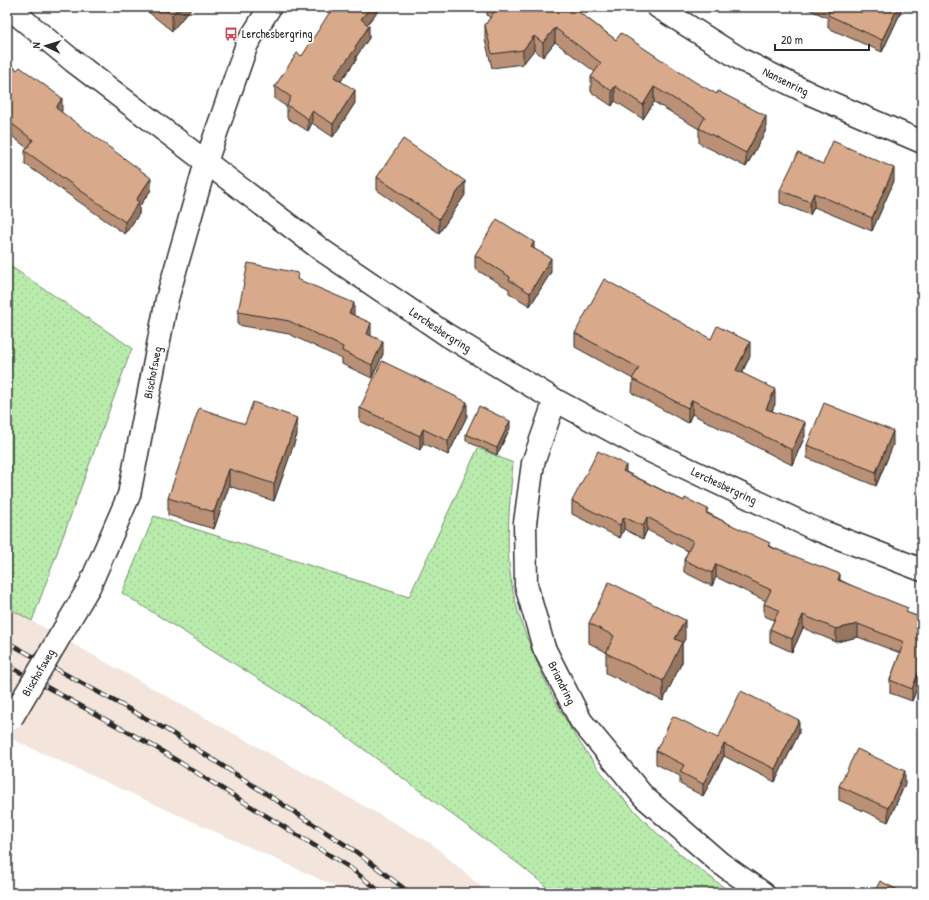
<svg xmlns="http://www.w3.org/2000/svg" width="929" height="900" font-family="'Patrick Hand',sans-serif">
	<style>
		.built { fill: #f3e5dc }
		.green { fill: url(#green-dots); stroke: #728c6c }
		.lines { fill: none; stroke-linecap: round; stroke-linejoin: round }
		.street-casing { stroke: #2b2b2b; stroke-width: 25 }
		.street { stroke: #fff; stroke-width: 22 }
		.rail-casing { stroke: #2b2b2b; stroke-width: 4.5 }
		.rail { stroke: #fff; stroke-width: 3; stroke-dasharray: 9; stroke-linecap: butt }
		.street-bridge-casing { stroke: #2b2b2b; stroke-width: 25; stroke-linecap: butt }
		.street-bridge { stroke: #fff; stroke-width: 22 }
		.wall { fill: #ba9177; stroke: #2b2b2b }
		.shaded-wall { fill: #977661; stroke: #2b2b2b }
		.building { fill: #d8a98a; stroke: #2b2b2b }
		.labels { text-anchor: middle; stroke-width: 3.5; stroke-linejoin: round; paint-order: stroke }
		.poi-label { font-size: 12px; fill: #2b2b2b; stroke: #fff; text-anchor: start }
		.street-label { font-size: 12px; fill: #2b2b2b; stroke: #fff }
	</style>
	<defs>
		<pattern id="green-dots" width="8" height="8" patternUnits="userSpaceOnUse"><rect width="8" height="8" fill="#b9ecac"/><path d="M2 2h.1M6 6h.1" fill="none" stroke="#9fcb94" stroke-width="1.8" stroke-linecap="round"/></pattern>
	</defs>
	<rect width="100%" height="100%" fill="#fff"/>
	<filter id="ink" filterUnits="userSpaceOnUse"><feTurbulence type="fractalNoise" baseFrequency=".025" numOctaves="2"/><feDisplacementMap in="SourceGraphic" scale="8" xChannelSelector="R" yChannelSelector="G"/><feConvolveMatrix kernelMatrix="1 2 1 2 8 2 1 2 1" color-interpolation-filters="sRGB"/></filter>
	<g filter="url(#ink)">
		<path class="built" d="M 7,607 L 432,844 L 488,893 L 350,893 L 7,737 Z"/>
		<g class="green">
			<path d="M 7,264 L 132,348 L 32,621 L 7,607 Z"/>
			<path d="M 478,448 L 513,463 C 510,502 505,542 511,580 C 516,612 527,640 540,669 C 572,743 615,795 674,849 C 692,865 713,878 731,893 L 554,893 L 520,865 L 327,722 L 122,593 L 154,516 L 409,597 Z"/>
		</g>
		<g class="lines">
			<g class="street-casing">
				<g id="street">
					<path id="s1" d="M 8,7 L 73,61 L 323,251 L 447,335 L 555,400 L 644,448 L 813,528 L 922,570"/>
					<path id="s2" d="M 658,7 L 742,60 L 813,95 L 922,142"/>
					<path id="s3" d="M 555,400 L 533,463 L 525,523 L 526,585 L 544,648 L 581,721 L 644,797 L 720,863 L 763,893"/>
					<path id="s4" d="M 89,587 L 129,495 L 167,299 L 206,162 L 247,44 L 270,7"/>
				</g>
			</g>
			<use href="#street" class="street"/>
			<g class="rail-casing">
				<g id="rail">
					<path d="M 7,642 L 167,730 L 355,851 L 410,893"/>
					<path d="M 7,665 L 155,747 L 349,867 L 382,893"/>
				</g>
			</g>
			<use href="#rail" class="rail"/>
			<g class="street-bridge-casing">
				<g id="street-bridge">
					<path id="s5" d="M 11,719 L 89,587"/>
				</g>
			</g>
			<use href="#street-bridge" class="street-bridge"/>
		</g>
		<g class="wall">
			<path d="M 142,7 L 192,7 L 172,31 Z"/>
			<path d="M 381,7 L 367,24 L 369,38 L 356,57 L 356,60 L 341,81 L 355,103 L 333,137 L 312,123 L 308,131 L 287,118 L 287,107 L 275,99 L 275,86 L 302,56 Z"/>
			<path d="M 487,7 L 572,7 L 616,40 L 766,130 L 746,167 L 699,143 L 699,129 L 654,102 L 643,119 L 615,101 L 612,106 L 591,92 L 591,77 L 595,72 L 555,42 L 543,57 L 534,50 L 523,64 L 492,68 L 485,39 L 485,25 L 490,18 L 487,15 Z"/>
			<path d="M 804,7 L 901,7 L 901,12 L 882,52 L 828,28 L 828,18 Z"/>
			<path d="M 7,61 L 62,111 L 61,112 L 151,190 L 139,207 L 139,214 L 125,234 L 25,164 L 25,151 L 27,148 L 7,132 Z"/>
			<path d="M 823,164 L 894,181 L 872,231 L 814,207 L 810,215 L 780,203 L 780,190 Z"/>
			<path d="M 377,177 L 465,195 L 439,233 L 377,190 Z"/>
			<path d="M 534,248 L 551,272 L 530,306 L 509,293 L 509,289 L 475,269 L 475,255 Z"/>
			<path d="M 298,279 L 354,315 L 371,336 L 383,354 L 372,378 L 342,364 L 342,359 L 289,334 L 238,325 L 238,312 Z"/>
			<path d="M 575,333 L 711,339 L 750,356 L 742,373 L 775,404 L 772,411 L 805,436 L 792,465 L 692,414 L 688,423 L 632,393 L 633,379 L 575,347 Z"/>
			<path d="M 360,408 L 467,416 L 448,455 L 423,443 L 420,450 L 360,421 Z"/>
			<path d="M 245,424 L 297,435 L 274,501 L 229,486 L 214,529 L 168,515 L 168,498 Z"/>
			<path d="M 510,428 L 497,455 L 466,441 L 466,434 Z"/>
			<path d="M 807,445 L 893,445 L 876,486 L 807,458 Z"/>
			<path d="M 626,472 L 708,513 L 770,546 L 908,613 L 922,618 L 922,676 L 912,701 L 890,693 L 890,680 L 900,653 L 858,637 L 836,642 L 803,628 L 792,652 L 770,642 L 770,629 L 774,620 L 764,616 L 764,604 L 766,601 L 716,577 L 712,586 L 684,572 L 684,560 L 688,551 L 647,530 L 643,539 L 624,529 L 620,538 L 572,514 L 572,501 Z"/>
			<path d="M 922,489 L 922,511 L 919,510 L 919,496 Z"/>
			<path d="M 589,623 L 685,639 L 682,644 L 682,662 L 663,701 L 606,673 L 606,652 L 589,643 Z"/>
			<path d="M 799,733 L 775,782 L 724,756 L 703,796 L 680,784 L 680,776 L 656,764 L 656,751 L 718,738 Z"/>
			<path d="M 905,784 L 888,822 L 839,800 L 839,786 Z"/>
		</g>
		<g class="shaded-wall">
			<path d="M 179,7 L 192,7 L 172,31 L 172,15 Z"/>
			<path d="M 371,7 L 381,7 L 361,32 L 361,19 Z"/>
			<path d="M 898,7 L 901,7 L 901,12 L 882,52 L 882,40 Z"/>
			<path d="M 369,26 L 369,38 L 356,57 L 356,60 L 334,90 L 334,77 Z"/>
			<path d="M 555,28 L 555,42 L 543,57 L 543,43 Z"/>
			<path d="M 534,36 L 534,50 L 523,64 L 523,50 Z"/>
			<path d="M 615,86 L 615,101 L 612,106 L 612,91 Z"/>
			<path d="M 654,87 L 654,102 L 643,119 L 643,105 Z"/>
			<path d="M 355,90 L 355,103 L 333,137 L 333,124 Z"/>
			<path d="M 62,98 L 62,111 L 56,121 L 56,108 Z"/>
			<path d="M 312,111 L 312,123 L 308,131 L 308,119 Z"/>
			<path d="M 766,116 L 766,130 L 746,167 L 746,153 Z"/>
			<path d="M 894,168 L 894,181 L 872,231 L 872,218 Z"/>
			<path d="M 151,178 L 151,190 L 139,207 L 139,214 L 125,234 L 125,222 L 136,200 Z"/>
			<path d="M 465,181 L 465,195 L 439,233 L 439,219 Z"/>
			<path d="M 814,193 L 814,207 L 810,215 L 810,202 Z"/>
			<path d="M 534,242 L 534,255 L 531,247 Z"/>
			<path d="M 551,258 L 551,272 L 530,306 L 530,293 Z"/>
			<path d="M 354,303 L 354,315 L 349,313 Z"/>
			<path d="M 371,323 L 371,336 L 367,346 L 367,334 Z"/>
			<path d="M 383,341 L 383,354 L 372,378 L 372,365 Z"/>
			<path d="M 750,342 L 750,356 L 736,384 L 736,370 Z"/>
			<path d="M 775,389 L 775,404 L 766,423 L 766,409 Z"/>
			<path d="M 692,400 L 692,414 L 688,423 L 688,408 Z"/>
			<path d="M 467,402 L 467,416 L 448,455 L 448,441 Z"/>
			<path d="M 297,418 L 297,435 L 274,501 L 274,484 Z"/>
			<path d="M 510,421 L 510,428 L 497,455 L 497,448 Z"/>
			<path d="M 805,422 L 805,436 L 792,465 L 792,450 Z"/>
			<path d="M 423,429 L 423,443 L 420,450 L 420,436 Z"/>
			<path d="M 893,431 L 893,445 L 876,486 L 876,472 Z"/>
			<path d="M 626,465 L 626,478 L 623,471 Z"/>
			<path d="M 229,469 L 229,486 L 214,529 L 214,512 Z"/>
			<path d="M 624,517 L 624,529 L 620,538 L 620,525 Z"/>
			<path d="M 647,517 L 647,530 L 643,539 L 643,526 Z"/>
			<path d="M 716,564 L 716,577 L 712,586 L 712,573 Z"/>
			<path d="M 840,574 L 840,587 L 838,580 Z"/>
			<path d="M 803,615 L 803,628 L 792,652 L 792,639 Z"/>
			<path d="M 685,620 L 685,639 L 682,644 L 682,662 L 663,701 L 663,681 L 675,639 Z"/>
			<path d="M 858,624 L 858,637 L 836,642 L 836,629 Z"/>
			<path d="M 922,663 L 922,676 L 912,701 L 912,689 Z"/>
			<path d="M 799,720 L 799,733 L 775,782 L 775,769 Z"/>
			<path d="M 724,744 L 724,756 L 703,796 L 703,784 Z"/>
			<path d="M 905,771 L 905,784 L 888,822 L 888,808 Z"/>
		</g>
		<g class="building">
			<path d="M 162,7 L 179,7 L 172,15 Z"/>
			<path d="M 333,7 L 371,7 L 361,19 L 369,26 L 355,47 L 356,48 L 334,77 L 355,90 L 333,124 L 312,111 L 308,119 L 287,105 L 291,97 L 275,86 L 297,53 L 302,56 Z"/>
			<path d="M 495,7 L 572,7 L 616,40 L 621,33 L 695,82 L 717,94 L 718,91 L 766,116 L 746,153 L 699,128 L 705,117 L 654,87 L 643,105 L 615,86 L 612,91 L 591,77 L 601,63 L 555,28 L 543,43 L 534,36 L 523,50 L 492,54 L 485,25 L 497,8 Z"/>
			<path d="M 831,7 L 898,7 L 882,40 L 828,15 Z"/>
			<path d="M 7,61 L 17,70 L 20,67 L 62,98 L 56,108 L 151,178 L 136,200 L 139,202 L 125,222 L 25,151 L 33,140 L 7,120 Z"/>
			<path d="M 403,139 L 465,181 L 439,219 L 377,177 Z"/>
			<path d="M 833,141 L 894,168 L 872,218 L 814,193 L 810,202 L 780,190 L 798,153 L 823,164 Z"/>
			<path d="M 497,219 L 534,242 L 531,247 L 551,258 L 530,293 L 509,280 L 510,277 L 475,255 Z"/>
			<path d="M 248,263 L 298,273 L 297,279 L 354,303 L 349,313 L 371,323 L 367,334 L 383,341 L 372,365 L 342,351 L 343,347 L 289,321 L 238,312 Z"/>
			<path d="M 604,279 L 711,339 L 717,326 L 750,342 L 736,370 L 775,389 L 766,409 L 805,422 L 792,450 L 692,400 L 688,408 L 632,379 L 639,368 L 575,333 Z"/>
			<path d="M 382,361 L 467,402 L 448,441 L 423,429 L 420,436 L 360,408 Z"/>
			<path d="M 253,402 L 297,418 L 274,484 L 229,469 L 214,512 L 168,498 L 199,408 L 245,424 Z"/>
			<path d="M 824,403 L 893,431 L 876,472 L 807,445 Z"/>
			<path d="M 479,406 L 510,421 L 497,448 L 466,434 Z"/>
			<path d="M 598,451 L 626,465 L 623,471 L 684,501 L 685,498 L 708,509 L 706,513 L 770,543 L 768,546 L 840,574 L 838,580 L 908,608 L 906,612 L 922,618 L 922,663 L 912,689 L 890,680 L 904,642 L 858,624 L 836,629 L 803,615 L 792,639 L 770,629 L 779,610 L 764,604 L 771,590 L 716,564 L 712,573 L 684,560 L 693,541 L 647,517 L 643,526 L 624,517 L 620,525 L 572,501 Z"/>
			<path d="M 922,489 L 922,497 L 919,496 Z"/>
			<path d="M 609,582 L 685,620 L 675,639 L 682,642 L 663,681 L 606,653 L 614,636 L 589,623 Z"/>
			<path d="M 741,691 L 799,720 L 775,769 L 724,744 L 703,784 L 680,772 L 684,765 L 656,751 L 673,716 L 718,738 Z"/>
			<path d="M 857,749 L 905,771 L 888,808 L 839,786 Z"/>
			<path d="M 880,881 L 904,893 L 874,893 Z"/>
		</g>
	</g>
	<defs>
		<g id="bus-bare" transform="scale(1.08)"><path d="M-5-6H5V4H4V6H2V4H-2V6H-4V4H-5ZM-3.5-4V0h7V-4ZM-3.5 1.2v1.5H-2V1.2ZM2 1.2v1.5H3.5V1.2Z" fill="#d1495b" stroke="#fff" stroke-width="2.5" paint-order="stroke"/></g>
	</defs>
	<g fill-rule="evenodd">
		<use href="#bus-bare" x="231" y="34"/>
	</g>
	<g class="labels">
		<g class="poi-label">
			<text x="242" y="38">Lerchesbergring</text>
		</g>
		<g class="street-label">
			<text dy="4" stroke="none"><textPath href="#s2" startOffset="148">Nansenring</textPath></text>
			<text dy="4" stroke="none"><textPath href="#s1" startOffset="540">Lerchesbergring</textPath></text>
			<text dy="4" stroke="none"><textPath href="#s4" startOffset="225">Bischofsweg</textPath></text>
			<text dy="4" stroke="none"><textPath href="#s1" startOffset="864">Lerchesbergring</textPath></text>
			<text dy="4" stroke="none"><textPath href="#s5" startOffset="54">Bischofsweg</textPath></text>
			<text dy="4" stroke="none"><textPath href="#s3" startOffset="294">Briandring</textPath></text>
		</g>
	</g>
	<rect width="929" height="900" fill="none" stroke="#fff" stroke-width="24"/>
	<rect x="12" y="12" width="905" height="876" fill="none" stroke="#2b2b2b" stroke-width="1.5" filter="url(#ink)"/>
	<g transform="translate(46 46) rotate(274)" stroke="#ffffff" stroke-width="3" paint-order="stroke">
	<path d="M0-3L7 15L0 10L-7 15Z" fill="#2b2b2b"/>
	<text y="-6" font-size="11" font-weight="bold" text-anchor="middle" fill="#2b2b2b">N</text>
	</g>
	<path d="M775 44v6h94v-6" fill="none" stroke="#2b2b2b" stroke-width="2"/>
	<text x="781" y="44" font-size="12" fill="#2b2b2b" stroke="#ffffff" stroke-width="3" paint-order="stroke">20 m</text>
</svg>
